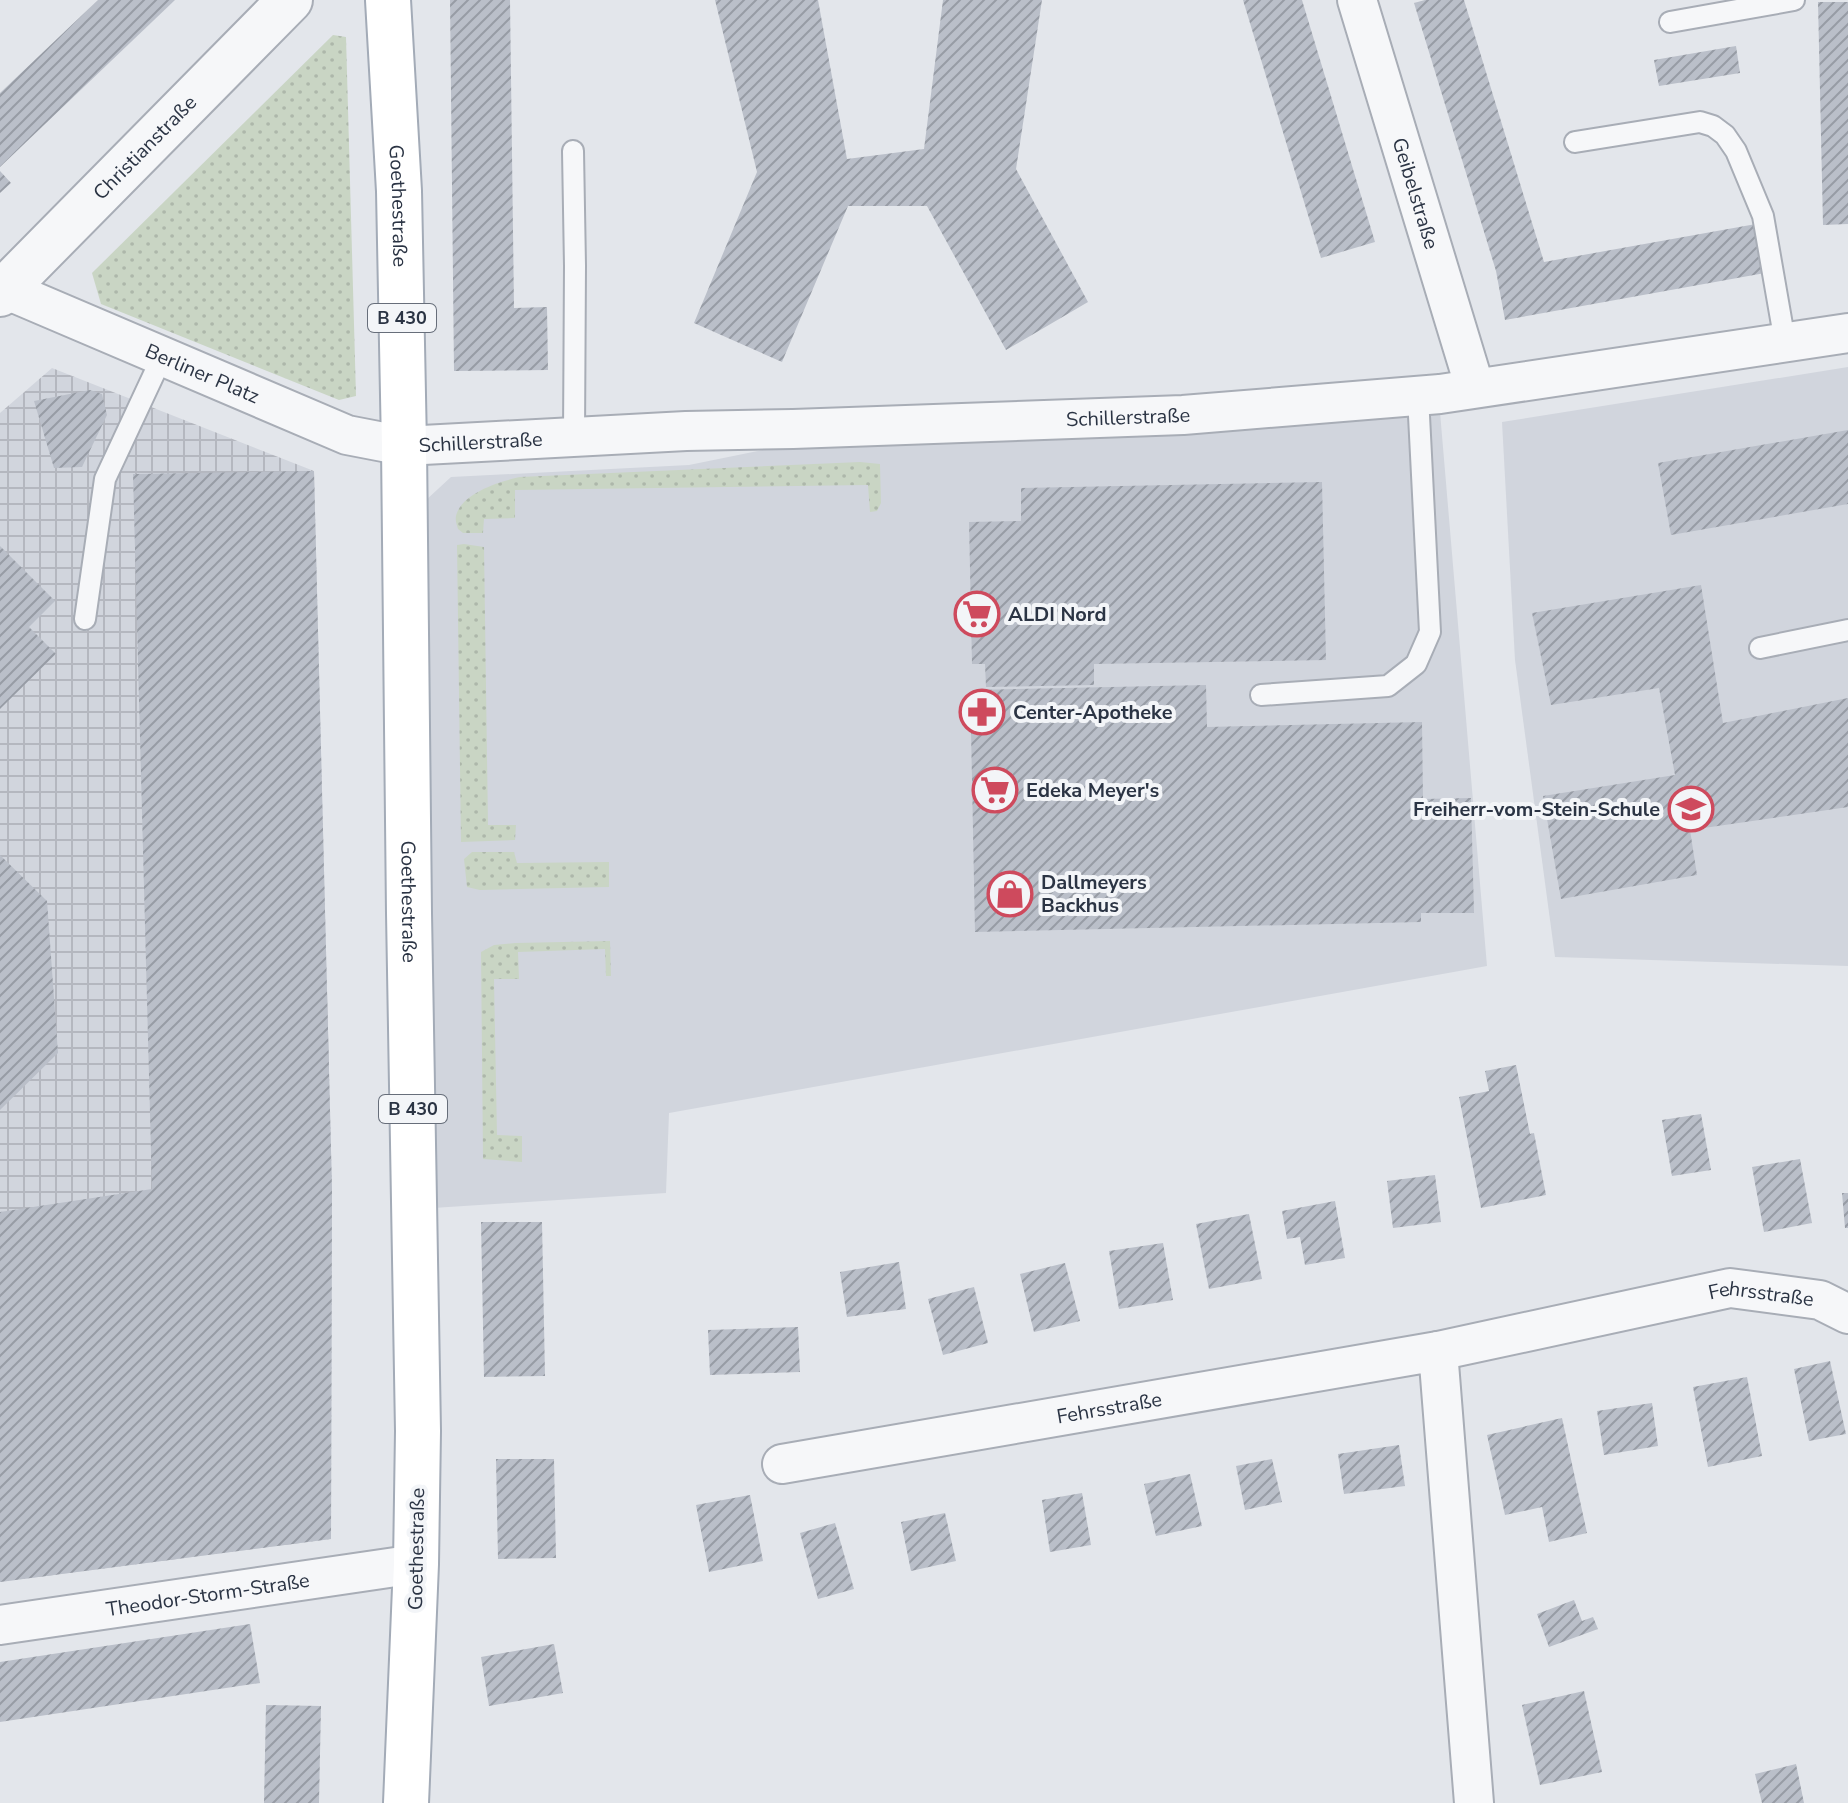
<svg xmlns="http://www.w3.org/2000/svg" width="1848" height="1803" font-family="'Nunito Sans',sans-serif">
	<style>
		.built { fill: #d1d5dd }
		.industrial { fill: url(#industrial-grid) }
		.green { fill: url(#green-dots) }
		.building { fill: url(#building-hatch) }
		.lines { fill: none; stroke-linecap: round; stroke-linejoin: round }
		.service-casing { stroke: #a8adb6; stroke-width: 24 }
		.minor-casing { stroke: #a8adb6; stroke-width: 42 }
		.tertiary-casing { stroke: #a8adb6; stroke-width: 48 }
		.primary-casing { stroke: #a3abb7; stroke-width: 48 }
		.service { stroke: #f6f7f9; stroke-width: 20 }
		.minor { stroke: #f6f7f9; stroke-width: 38 }
		.tertiary { stroke: #f6f7f9; stroke-width: 44 }
		.primary { stroke: #fff; stroke-width: 44 }
		.labels { text-anchor: middle; stroke-width: 8; stroke-linejoin: round; paint-order: stroke }
		.shield { fill: #f3f5f8; stroke: #676e7a; stroke-width: 2 }
		.shield-label { font-size: 18px; font-weight: bold; fill: #2b3444 }
		.street-label { font-size: 20px; fill: #2b3444; stroke: #f3f5f8 }
		.poi-label { font-size: 20px; font-weight: bold; fill: #2b3444; stroke: #f3f5f8; text-anchor: start }
	</style>
	<defs>
		<pattern id="industrial-grid" width="8" height="8" patternUnits="userSpaceOnUse" patternTransform="scale(2)"><rect width="8" height="8" fill="#d1d5dd"/><path d="M0 4h8M4 0v8" fill="none" stroke="#b4b7bf"/></pattern>
		<pattern id="green-dots" width="8" height="8" patternUnits="userSpaceOnUse" patternTransform="scale(2)"><rect width="8" height="8" fill="#c9d5c4"/><path d="M2 2h.1M6 6h.1" fill="none" stroke="#adb7aa" stroke-width="1.8" stroke-linecap="round"/></pattern>
		<pattern id="building-hatch" width="6" height="6" patternUnits="userSpaceOnUse" patternTransform="scale(2)"><rect width="6" height="6" fill="#babfc9"/><path d="M-1 1l2-2M0 6l6-6M5 7l2-2" fill="none" stroke="#979ca5"/></pattern>
	</defs>
	<rect width="100%" height="100%" fill="#e3e6eb"/>
	<g class="built">
		<path d="M 1848,367 L 1848,966 L 1555,957 L 1515,660 L 1502,422 Z"/>
		<path d="M 1440,412 L 1487,966 L 669,1113 L 666,1193 L 433,1208 L 425,501 L 451,477 L 689,465 L 797,443 Z"/>
	</g>
	<path class="industrial" d="M 52,368 L 314,471 L 332,1190 L 331,1539 L 0,1582 L 0,413 Z"/>
	<g class="green">
		<path d="M 333,35 L 346,37 L 356,396 L 339,400 L 101,304 L 92,273 Z"/>
		<path d="M 860,462 L 880,464 L 881,503 L 877,511 L 870,512 L 868,485 L 515,490 L 515,518 L 484,519 L 483,533 L 463,533 L 458,529 C 457,525 455,521 456,516 C 461,493 501,481 520,477 Z"/>
		<path d="M 464,544 L 484,547 L 488,825 L 516,825 L 515,840 L 461,842 L 457,545 Z"/>
		<path d="M 472,852 L 514,852 L 517,863 L 609,862 L 609,887 L 480,890 L 467,887 L 464,859 Z"/>
		<path d="M 610,941 L 611,976 L 606,976 L 605,949 L 518,952 L 519,979 L 494,979 L 497,1135 L 522,1136 L 522,1162 L 483,1159 L 481,952 L 494,945 L 515,943 Z"/>
	</g>
	<g class="building">
		<path d="M 98,0 L 175,0 L 0,167 L 0,93 Z"/>
		<path d="M 450,0 L 510,0 L 514,308 L 547,307 L 548,370 L 454,371 Z"/>
		<path d="M 715,0 L 818,0 L 847,159 L 924,149 L 943,0 L 1042,0 L 1016,169 L 1088,302 L 1006,350 L 927,206 L 848,206 L 782,362 L 694,323 L 757,172 Z"/>
		<path d="M 1243,0 L 1302,0 L 1375,242 L 1321,258 Z"/>
		<path d="M 1425,0 L 1464,0 L 1544,262 L 1756,224 L 1765,273 L 1505,320 L 1496,271 L 1414,3 Z"/>
		<path d="M 1818,2 L 1848,2 L 1848,224 L 1823,225 Z"/>
		<path d="M 1736,46 L 1740,73 L 1659,86 L 1654,60 Z"/>
		<path d="M 0,171 L 11,183 L 0,193 Z"/>
		<path d="M 90,390 L 102,394 L 107,415 L 82,467 L 54,468 L 34,401 Z"/>
		<path d="M 1848,430 L 1848,504 L 1671,535 L 1658,463 Z"/>
		<path d="M 314,471 L 332,1190 L 331,1539 L 0,1582 L 0,1212 L 152,1189 L 133,474 Z"/>
		<path d="M 1322,482 L 1326,660 L 1094,664 L 1094,685 L 986,687 L 985,664 L 972,664 L 969,522 L 1021,521 L 1021,488 Z"/>
		<path d="M 0,546 L 55,601 L 29,627 L 56,654 L 0,709 Z"/>
		<path d="M 1701,585 L 1723,723 L 1848,698 L 1848,807 L 1690,830 L 1697,875 L 1561,899 L 1543,796 L 1675,775 L 1659,688 L 1551,705 L 1532,613 Z"/>
		<path d="M 1206,685 L 1207,727 L 1422,722 L 1423,799 L 1471,798 L 1474,913 L 1421,913 L 1421,922 L 975,932 L 971,730 L 974,729 L 973,690 Z"/>
		<path d="M 0,855 L 47,901 L 58,1053 L 0,1110 Z"/>
		<path d="M 1516,1065 L 1530,1134 L 1534,1133 L 1546,1195 L 1481,1208 L 1459,1097 L 1489,1091 L 1485,1071 Z"/>
		<path d="M 1701,1114 L 1711,1170 L 1672,1176 L 1662,1120 Z"/>
		<path d="M 1800,1159 L 1812,1223 L 1764,1232 L 1752,1167 Z"/>
		<path d="M 1435,1175 L 1441,1222 L 1393,1228 L 1387,1181 Z"/>
		<path d="M 1842,1193 L 1848,1193 L 1848,1228 L 1845,1228 Z"/>
		<path d="M 1335,1201 L 1345,1258 L 1305,1265 L 1300,1237 L 1287,1239 L 1282,1211 Z"/>
		<path d="M 1249,1214 L 1262,1279 L 1209,1289 L 1196,1224 Z"/>
		<path d="M 481,1222 L 542,1222 L 545,1376 L 484,1377 Z"/>
		<path d="M 1163,1243 L 1173,1300 L 1119,1309 L 1109,1251 Z"/>
		<path d="M 899,1262 L 906,1309 L 847,1317 L 840,1272 Z"/>
		<path d="M 1065,1263 L 1080,1321 L 1034,1332 L 1020,1274 Z"/>
		<path d="M 974,1287 L 988,1343 L 943,1355 L 928,1299 Z"/>
		<path d="M 798,1327 L 800,1372 L 710,1375 L 708,1330 Z"/>
		<path d="M 1830,1361 L 1846,1434 L 1809,1441 L 1794,1369 Z"/>
		<path d="M 1747,1377 L 1762,1456 L 1708,1467 L 1693,1387 Z"/>
		<path d="M 1652,1403 L 1658,1446 L 1604,1455 L 1597,1411 Z"/>
		<path d="M 1562,1418 L 1587,1533 L 1549,1542 L 1542,1507 L 1505,1515 L 1487,1435 Z"/>
		<path d="M 1399,1445 L 1405,1486 L 1344,1494 L 1338,1454 Z"/>
		<path d="M 496,1459 L 554,1459 L 556,1558 L 498,1559 Z"/>
		<path d="M 1272,1459 L 1282,1502 L 1245,1510 L 1236,1466 Z"/>
		<path d="M 1190,1474 L 1202,1526 L 1156,1536 L 1144,1484 Z"/>
		<path d="M 1082,1493 L 1091,1545 L 1050,1552 L 1042,1500 Z"/>
		<path d="M 750,1495 L 763,1561 L 709,1572 L 696,1505 Z"/>
		<path d="M 945,1513 L 956,1561 L 911,1571 L 901,1522 Z"/>
		<path d="M 835,1523 L 854,1589 L 818,1599 L 800,1533 Z"/>
		<path d="M 1574,1600 L 1582,1621 L 1593,1617 L 1598,1629 L 1549,1647 L 1537,1614 Z"/>
		<path d="M 250,1624 L 260,1683 L 0,1722 L 0,1662 Z"/>
		<path d="M 554,1644 L 563,1693 L 489,1706 L 481,1657 Z"/>
		<path d="M 1584,1691 L 1602,1772 L 1540,1785 L 1522,1705 Z"/>
		<path d="M 266,1705 L 321,1706 L 319,1803 L 264,1803 Z"/>
		<path d="M 1796,1764 L 1804,1803 L 1762,1803 L 1755,1774 Z"/>
	</g>
	<g class="lines">
		<g class="service-casing">
			<g id="service">
				<path d="M 1670,22 L 1794,0"/>
				<path d="M 1575,142 L 1700,122 L 1713,126 L 1725,135 L 1736,151 L 1763,216 L 1785,342"/>
				<path d="M 573,151 L 575,266 L 574,435"/>
				<path d="M 85,619 L 105,479 L 162,357"/>
				<path d="M 1760,648 L 1848,630"/>
				<path d="M 1261,695 L 1388,686 L 1416,664 L 1430,632 L 1418,396"/>
			</g>
		</g>
		<g class="minor-casing">
			<g id="minor">
				<path id="s1" d="M 1357,0 L 1475,388"/>
				<path id="s2" d="M 0,287 L 347,435 L 404,446 L 686,431 L 793,429 L 1183,415 L 1440,394 L 1848,333"/>
				<path id="s3" d="M 1438,1351 L 1730,1288 L 1820,1300 L 1848,1314"/>
				<path id="s4" d="M 782,1464 L 1438,1351 L 1474,1803"/>
				<path id="s5" d="M 0,1625 L 416,1564"/>
			</g>
		</g>
		<g class="tertiary-casing">
			<g id="tertiary">
				<path id="s6" d="M 0,294 L 290,0"/>
			</g>
		</g>
		<g class="primary-casing">
			<g id="primary">
				<path id="s7" d="M 388,0 L 399,191 L 404,446 L 409,913 L 418,1431 L 416,1564 L 406,1803"/>
			</g>
		</g>
		<use href="#service" class="service"/>
		<use href="#minor" class="minor"/>
		<use href="#tertiary" class="tertiary"/>
		<use href="#primary" class="primary"/>
	</g>
	<defs>
		<g id="supermarket-ring" transform="scale(2.3)"><circle r="9.5" fill="#f3f5f8" stroke="#ce4a5d" stroke-width="1.5"/><path d="M-6-5.5h2.5l.6 2H6L4.5 2H-2.5L-4.4-4H-6ZM-1.5 3.2a1.3 1.3 0 1 0 .1 0ZM3 3.2a1.3 1.3 0 1 0 .1 0Z" fill="#ce4a5d"/></g>
		<g id="pharmacy-ring" transform="scale(2.3)"><circle r="9.5" fill="#f3f5f8" stroke="#ce4a5d" stroke-width="1.5"/><path d="M-2-6h4v4h4v4h-4v4h-4v-4h-4v-4h4Z" fill="#ce4a5d"/></g>
		<g id="school-ring" transform="scale(2.3)"><circle r="9.5" fill="#f3f5f8" stroke="#ce4a5d" stroke-width="1.5"/><path d="M0-5L7-2L0 1L-7-2ZM-4 1L0 2.5L4 1V4Q0 6-4 4Z" fill="#ce4a5d"/></g>
		<g id="shop-ring" transform="scale(2.3)"><circle r="9.5" fill="#f3f5f8" stroke="#ce4a5d" stroke-width="1.5"/><path d="M-5-2.5h2.3a2.7 3.5 0 0 1 5.4 0H5L5.5 6h-11ZM-1.5-2.5h3a1.5 2.3 0 0 0-3 0Z" fill="#ce4a5d"/></g>
	</defs>
	<g fill-rule="evenodd">
		<use href="#supermarket-ring" x="977" y="614"/>
		<use href="#pharmacy-ring" x="982" y="712"/>
		<use href="#supermarket-ring" x="995" y="790"/>
		<use href="#school-ring" x="1691" y="809"/>
		<use href="#shop-ring" x="1010" y="894"/>
	</g>
	<g class="labels">
		<g class="shield">
			<rect x="368" y="304" width="68" height="28" rx="6"/>
			<rect x="379" y="1095" width="68" height="28" rx="6"/>
		</g>
		<g class="shield-label">
			<text x="402" y="324">B 430</text>
			<text x="413" y="1115">B 430</text>
		</g>
		<g class="street-label">
			<text dy="7" stroke="none"><textPath href="#s6" startOffset="206">Christianstraße</textPath></text>
			<text dy="7" stroke="none"><textPath href="#s1" startOffset="202">Geibelstraße</textPath></text>
			<text dy="7" stroke="none"><textPath href="#s7" startOffset="206">Goethestraße</textPath></text>
			<text dy="7" stroke="none"><textPath href="#s2" startOffset="220">Berliner Platz</textPath></text>
			<text dy="7" stroke="none"><textPath href="#s2" startOffset="1160">Schillerstraße</textPath></text>
			<text dy="7" stroke="none"><textPath href="#s2" startOffset="512">Schillerstraße</textPath></text>
			<text dy="7" stroke="none"><textPath href="#s7" startOffset="902">Goethestraße</textPath></text>
			<text dy="7" stroke="none"><textPath href="#s3" startOffset="330">Fehrsstraße</textPath></text>
			<text dy="7" stroke="none"><textPath href="#s4" startOffset="332">Fehrsstraße</textPath></text>
			<text transform="translate(416 1549) rotate(-89)" y="7">Goethestraße</text>
			<text dy="7" stroke="none"><textPath href="#s5" startOffset="210">Theodor-Storm-Straße</textPath></text>
		</g>
		<g class="poi-label">
			<text x="1008" y="621">ALDI Nord</text>
			<text x="1013" y="719">Center-Apotheke</text>
			<text x="1026" y="797">Edeka Meyer's</text>
			<text x="1660" y="816" text-anchor="end">Freiherr-vom-Stein-Schule</text>
			<text x="1041" y="889">Dallmeyers<tspan x="1041" dy="23">Backhus</tspan></text>
		</g>
	</g>
</svg>
